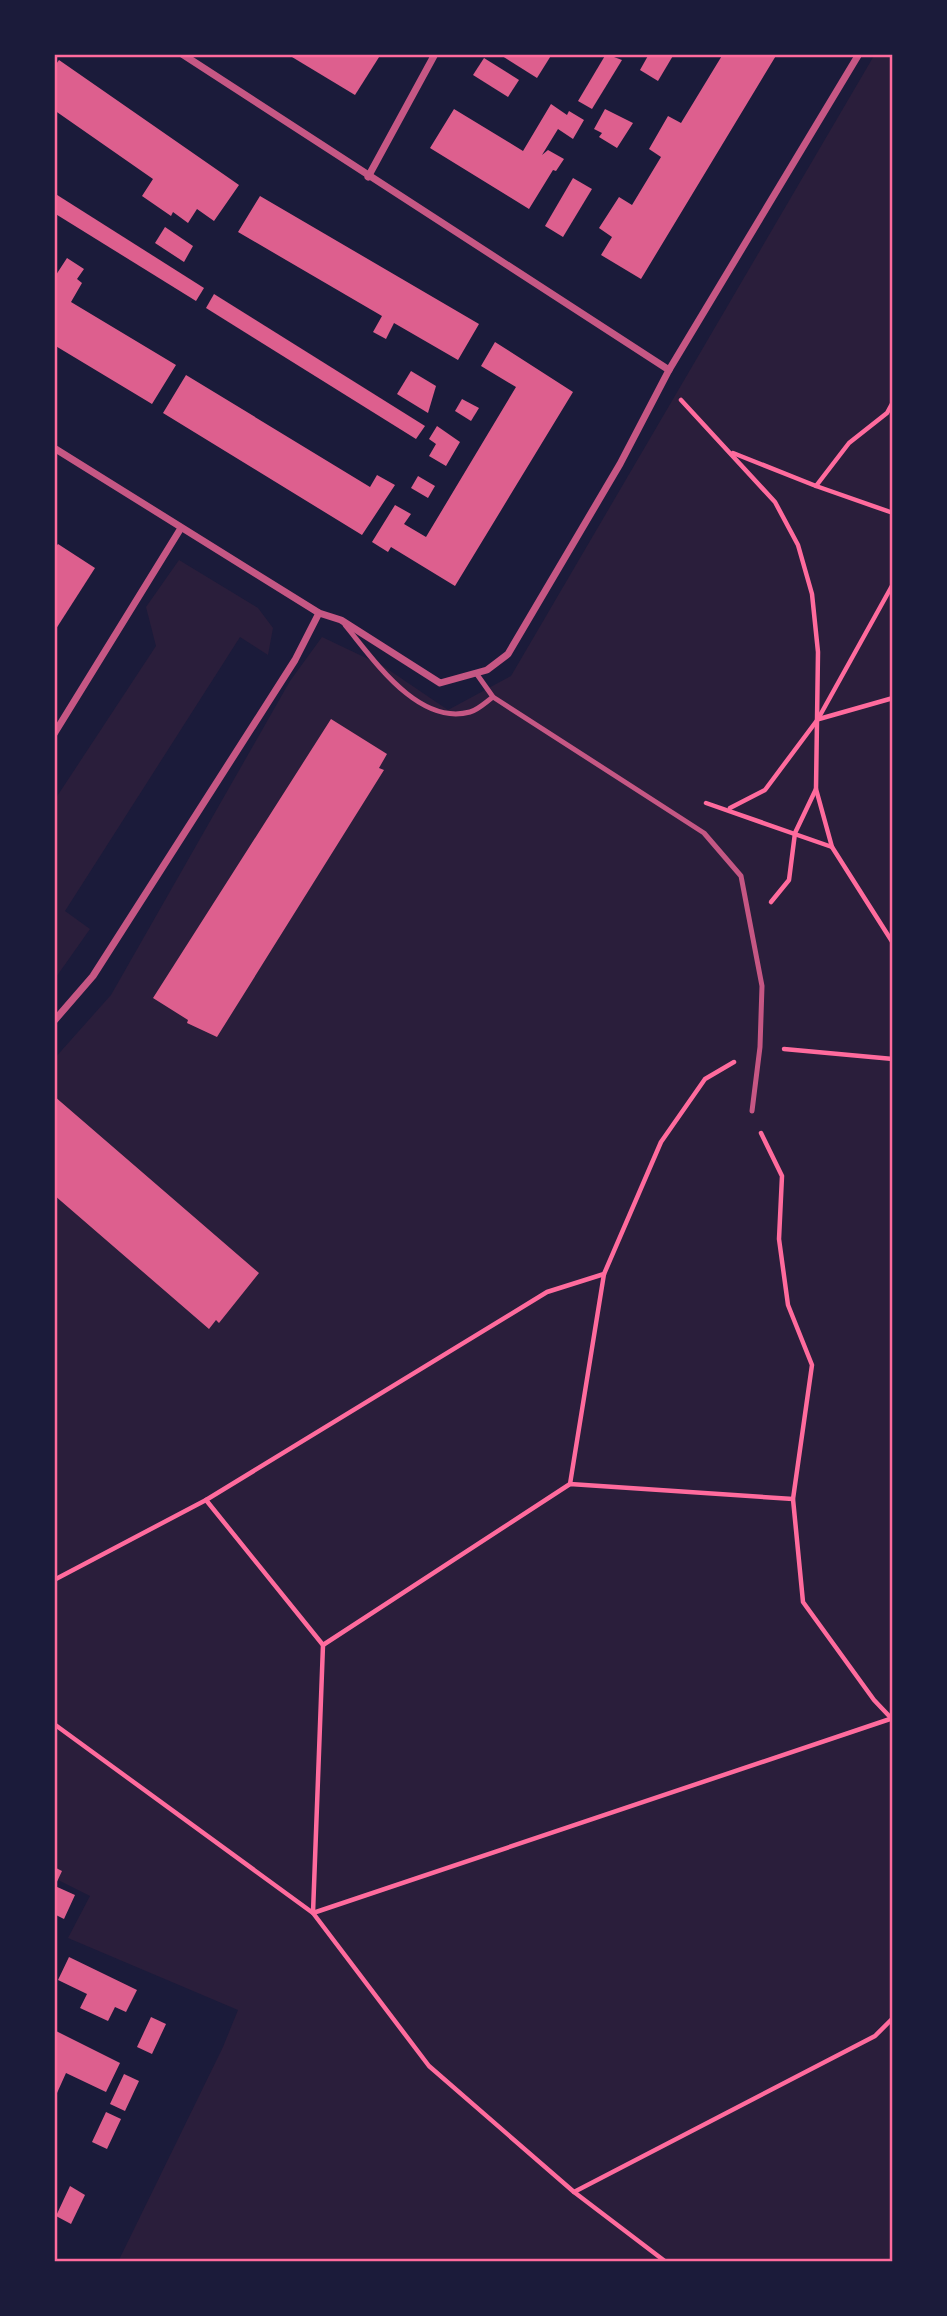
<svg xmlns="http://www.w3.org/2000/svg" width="947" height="2316" font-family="Ubuntu,sans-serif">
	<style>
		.green { fill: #2a1e3b }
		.building { fill: #dd5f8e }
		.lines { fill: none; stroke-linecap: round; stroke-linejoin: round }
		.path { stroke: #ff6b9d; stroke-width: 4.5 }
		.service { stroke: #c65784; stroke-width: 5 }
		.minor { stroke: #c65784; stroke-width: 7 }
		.neatline { fill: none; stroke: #ff6b9d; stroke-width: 2.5 }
	</style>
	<rect width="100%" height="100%" fill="#1b1b3a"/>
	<g class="green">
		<path d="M 875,54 L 893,54 L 893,2262 L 118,2262 L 223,2047 L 238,2010 L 68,1938 L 90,1896 L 54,1878 L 54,1059 L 111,995 L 290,681 L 322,637 L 383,666 L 448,710 L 511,676 Z"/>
		<path d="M 179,560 L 258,608 L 273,628 L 268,655 L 240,637 L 65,911 L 90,929 L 54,980 L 54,801 L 156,646 L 146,607 Z"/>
	</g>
	<g class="building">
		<path d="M 287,54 L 381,54 L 355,95 Z"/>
		<path d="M 499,54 L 552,54 L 537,78 Z"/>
		<path d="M 606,54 L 622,60 L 592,109 L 578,101 Z"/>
		<path d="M 649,54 L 674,54 L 658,81 L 640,70 Z"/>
		<path d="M 723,54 L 777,54 L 641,279 L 601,255 L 612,237 L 599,228 L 619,197 L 632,205 L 661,157 L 649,149 L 668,116 L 681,123 Z"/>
		<path d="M 484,58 L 519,80 L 508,97 L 473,75 Z"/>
		<path d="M 59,60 L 239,185 L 214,221 L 197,209 L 188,223 L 173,212 L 171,216 L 142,196 L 153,179 L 54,110 L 54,67 Z"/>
		<path d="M 551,104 L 567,115 L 569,111 L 584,120 L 573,139 L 558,129 L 542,155 L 548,150 L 564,159 L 556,171 L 553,170 L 529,209 L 430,148 L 454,109 L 523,151 Z"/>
		<path d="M 605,109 L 633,123 L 617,148 L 599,137 L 602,133 L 594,129 Z"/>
		<path d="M 573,178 L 592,189 L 563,237 L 545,226 Z"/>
		<path d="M 54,193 L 204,288 L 196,301 L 54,213 Z"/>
		<path d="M 260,196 L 479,324 L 458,360 L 394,323 L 386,339 L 373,332 L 382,316 L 238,232 Z"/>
		<path d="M 165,227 L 193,246 L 184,262 L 155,243 Z"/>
		<path d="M 67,258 L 84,269 L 77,279 L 82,283 L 71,302 L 176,365 L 152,404 L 54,345 L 54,278 Z"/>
		<path d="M 214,294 L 425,426 L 416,439 L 206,308 Z"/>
		<path d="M 495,342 L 573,392 L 455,586 L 391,547 L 388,552 L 372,542 L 395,505 L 411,514 L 404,524 L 426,537 L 516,387 L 481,366 Z"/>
		<path d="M 411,371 L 436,386 L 428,413 L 397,394 Z"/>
		<path d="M 186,375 L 370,487 L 377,475 L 395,485 L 362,535 L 163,413 Z"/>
		<path d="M 462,399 L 479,408 L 471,421 L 455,411 Z"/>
		<path d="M 437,426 L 460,442 L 446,466 L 429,456 L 436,444 L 429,439 Z"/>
		<path d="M 418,476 L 435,486 L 428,498 L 411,488 Z"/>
		<path d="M 58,544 L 95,568 L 54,632 L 54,549 Z"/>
		<path d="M 331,719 L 387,754 L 379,768 L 384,770 L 217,1037 L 187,1023 L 188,1020 L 153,998 Z"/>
		<path d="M 54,1096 L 259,1273 L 219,1323 L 216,1320 L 209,1329 L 54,1195 Z"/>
		<path d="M 54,1867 L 62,1871 L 55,1886 L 75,1895 L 64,1919 L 54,1914 Z"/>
		<path d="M 69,1957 L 137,1990 L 126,2012 L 115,2007 L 108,2021 L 80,2008 L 87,1994 L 58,1980 Z"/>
		<path d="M 151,2017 L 166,2024 L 152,2054 L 137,2047 Z"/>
		<path d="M 54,2030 L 120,2063 L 106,2092 L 66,2073 L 57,2093 L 54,2092 Z"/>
		<path d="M 124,2074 L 139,2081 L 125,2111 L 110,2104 Z"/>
		<path d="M 106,2112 L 121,2119 L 107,2149 L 92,2142 Z"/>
		<path d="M 70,2186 L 85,2195 L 71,2224 L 56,2216 Z"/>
	</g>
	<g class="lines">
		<g class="path">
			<path d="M 681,400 L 775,502 L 798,545 L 812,594 L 818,652 L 816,789 L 832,847"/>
			<path d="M 893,402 L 887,413 L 849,443 L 816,486 L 893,513"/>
			<path d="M 733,453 L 816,486"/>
			<path d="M 819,719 L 893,698"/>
			<path d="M 706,803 L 832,847 L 893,943"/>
			<path d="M 730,808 L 765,790 L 818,719 L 893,584"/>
			<path d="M 771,902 L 789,880 L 795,833 L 816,789"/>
			<path d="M 784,1049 L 893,1059"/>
			<path d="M 761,1133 L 782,1176 L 779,1239 L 788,1305 L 812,1365 L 793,1499 L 803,1602 L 874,1700 L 892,1719"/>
			<path d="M 570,1484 L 604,1274"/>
			<path d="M 206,1500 L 323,1645 L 313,1913 L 893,1718"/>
			<path d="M 54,1580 L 206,1500 L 547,1292 L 604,1274 L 661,1142 L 705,1079 L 734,1062"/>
			<path d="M 323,1645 L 570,1484 L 793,1499"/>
			<path d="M 54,1724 L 313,1913 L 429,2066 L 574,2192 L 666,2262"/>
			<path d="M 574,2192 L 875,2036 L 893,2018"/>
		</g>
		<g class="service">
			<path d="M 345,625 C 374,660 418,726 470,712 C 478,710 486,702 493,697 L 476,673"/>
			<path d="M 493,697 L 704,833 L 741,876 L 762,986 L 760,1047 L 752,1111"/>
		</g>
		<g class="minor">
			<path d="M 182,54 L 669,370"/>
			<path d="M 368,177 L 435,54"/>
			<path d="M 54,448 L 319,613 L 341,620 L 440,683 L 487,670 L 508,654 L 620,464 L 669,370 L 859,54"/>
			<path d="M 54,734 L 181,528"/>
			<path d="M 54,1021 L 93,976 L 295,660 L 319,613"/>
		</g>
	</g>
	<rect width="947" height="2316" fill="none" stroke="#1b1b3a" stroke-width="112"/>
	<rect x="56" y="56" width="835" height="2204" class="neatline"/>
</svg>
